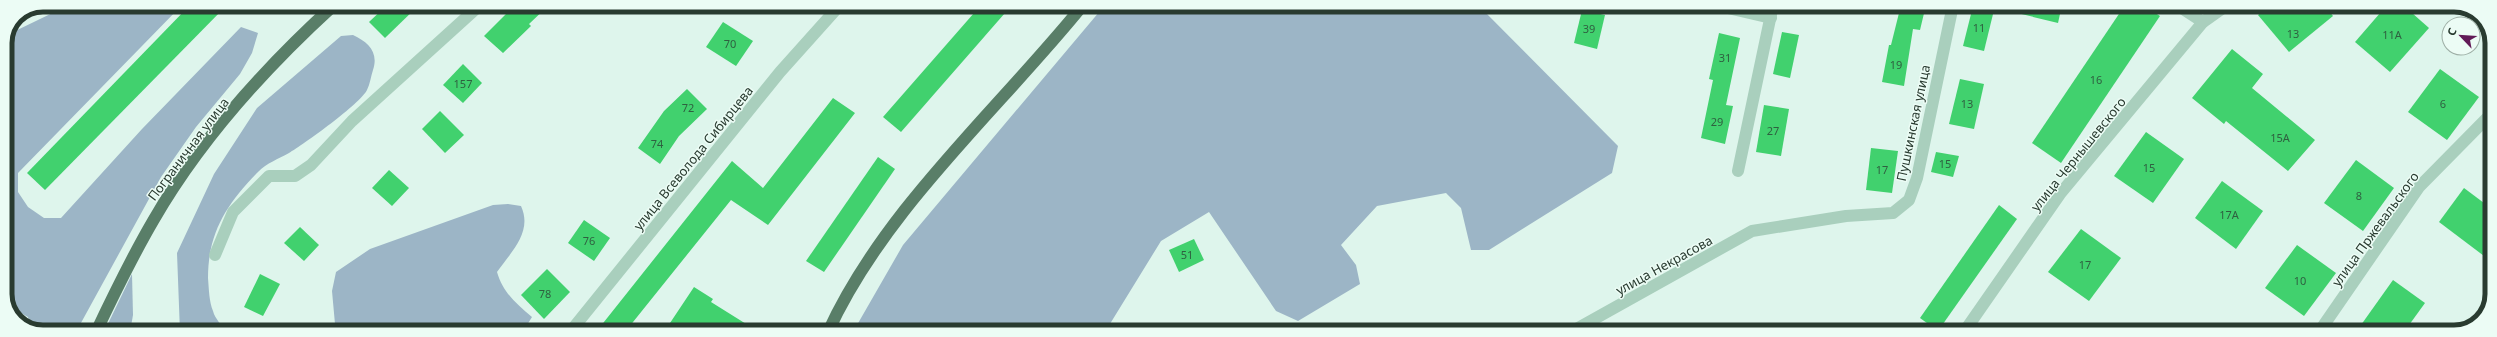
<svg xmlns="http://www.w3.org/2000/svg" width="2497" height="337" font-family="'Noto Sans',sans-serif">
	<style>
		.green { fill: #9cb5c6 }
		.building { fill: #41d16e }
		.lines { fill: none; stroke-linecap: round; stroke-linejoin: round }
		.minor { stroke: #a9cfbd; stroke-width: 12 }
		.major { stroke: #597e68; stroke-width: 12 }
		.labels { text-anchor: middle; stroke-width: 3; stroke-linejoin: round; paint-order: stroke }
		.number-label { font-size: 11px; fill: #2f6040 }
		.street-label { font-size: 13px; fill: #293b30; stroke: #ecfcf5 }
		.rim { fill: none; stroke: #293b30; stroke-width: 5 }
	</style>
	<rect width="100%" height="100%" fill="#def5ec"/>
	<g class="green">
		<path d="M 69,5 L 182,5 L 18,173 L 18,192 L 28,207 L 44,218 L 61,218 L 142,129 L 241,27 L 258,33 L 252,53 L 240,74 L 196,127 L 161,177 L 76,332 L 39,332 L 30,327 L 28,317 L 10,307 L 5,298 L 5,43 L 9,34 Z"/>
		<path d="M 1105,5 L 1478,5 L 1618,146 L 1612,173 L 1489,250 L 1471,250 L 1461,208 L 1446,193 L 1377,206 L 1341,245 L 1356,265 L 1360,284 L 1298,321 L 1276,311 L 1209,212 L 1161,241 L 1105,332 L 853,332 L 903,245 Z"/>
		<path d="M 353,35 C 368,42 379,52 373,70 C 371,76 370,84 367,90 C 361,103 303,145 289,153 C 278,159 267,163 258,172 C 227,204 208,232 208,278 C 209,290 209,301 213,311 C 215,319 222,325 226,332 L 180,332 L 177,253 L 214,174 L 257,108 L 341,36 Z"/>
		<path d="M 508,204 L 521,206 C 533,232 511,252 497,272 C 503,293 517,304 532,317 L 527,325 L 462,323 L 438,332 L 332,332 L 335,324 L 332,291 L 336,272 L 370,249 L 493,205 Z"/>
		<path d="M 132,274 L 133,315 L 130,332 L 104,332 Z"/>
	</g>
	<g class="building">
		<path d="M 190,5 L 227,5 L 45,190 L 27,173 Z"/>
		<path d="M 387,5 L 419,5 L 385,38 L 369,22 Z"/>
		<path d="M 515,5 L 549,5 L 529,24 L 531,26 L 503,53 L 484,36 Z"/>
		<path d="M 981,5 L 1012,5 L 901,132 L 883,117 Z"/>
		<path d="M 1901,5 L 1926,5 L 1920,30 L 1913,29 L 1904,86 L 1882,82 L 1889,45 L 1891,45 Z"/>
		<path d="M 2010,5 L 2062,5 L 2058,23 L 2009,11 Z"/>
		<path d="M 2125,5 L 2143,5 L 2160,16 L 2061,163 L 2032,143 Z"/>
		<path d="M 2270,5 L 2324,5 L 2333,16 L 2289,52 L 2258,15 Z"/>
		<path d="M 2387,5 L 2403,5 L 2429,28 L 2390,72 L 2355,42 Z"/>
		<path d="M 1973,6 L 1994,10 L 1984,51 L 1963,46 Z"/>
		<path d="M 1582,10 L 1605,15 L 1597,49 L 1574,43 Z"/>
		<path d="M 723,22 L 753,41 L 736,66 L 706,47 Z"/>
		<path d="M 1782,32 L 1799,35 L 1790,78 L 1773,74 Z"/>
		<path d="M 1719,33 L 1740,38 L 1726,105 L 1733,106 L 1725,144 L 1701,138 L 1713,80 L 1709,79 Z"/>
		<path d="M 2232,49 L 2263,74 L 2252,88 L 2315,140 L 2288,171 L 2226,121 L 2224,124 L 2192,98 Z"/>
		<path d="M 463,64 L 482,83 L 463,103 L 443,85 Z"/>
		<path d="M 2440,69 L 2479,97 L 2447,140 L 2408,112 Z"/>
		<path d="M 1960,79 L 1984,84 L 1974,129 L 1949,124 Z"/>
		<path d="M 687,89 L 707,109 L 679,136 L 660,164 L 638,148 L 664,111 Z"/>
		<path d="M 833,98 L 855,113 L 768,225 L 731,200 L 625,332 L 596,332 L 732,161 L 763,188 Z"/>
		<path d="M 1764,105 L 1789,109 L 1781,156 L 1756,152 Z"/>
		<path d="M 440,111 L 464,135 L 445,153 L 422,129 Z"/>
		<path d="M 2146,132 L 2184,159 L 2153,203 L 2114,176 Z"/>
		<path d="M 1871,148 L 1898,151 L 1892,193 L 1866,190 Z"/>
		<path d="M 1936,152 L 1959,156 L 1953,177 L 1931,172 Z"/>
		<path d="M 878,157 L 895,169 L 824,272 L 806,261 Z"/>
		<path d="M 2356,160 L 2394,188 L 2363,231 L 2324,203 Z"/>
		<path d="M 389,170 L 409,188 L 392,206 L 372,188 Z"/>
		<path d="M 2222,181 L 2263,211 L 2236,249 L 2195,218 Z"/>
		<path d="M 2464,188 L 2492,209 L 2492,262 L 2439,222 Z"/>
		<path d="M 1999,205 L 2017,219 L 1938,331 L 1920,318 Z"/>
		<path d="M 584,220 L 610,238 L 594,261 L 568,243 Z"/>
		<path d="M 300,227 L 319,245 L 304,261 L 284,243 Z"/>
		<path d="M 2081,229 L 2121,258 L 2089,301 L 2048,272 Z"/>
		<path d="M 1194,239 L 1204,260 L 1179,272 L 1169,250 Z"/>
		<path d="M 2297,245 L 2336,273 L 2304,316 L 2265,288 Z"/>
		<path d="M 547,269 L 570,292 L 544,319 L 521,295 Z"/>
		<path d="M 260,274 L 280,284 L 263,316 L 244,307 Z"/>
		<path d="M 2393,280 L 2425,303 L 2404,332 L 2356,332 Z"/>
		<path d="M 694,287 L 713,299 L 711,302 L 759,332 L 664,332 Z"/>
	</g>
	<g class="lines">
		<g class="minor">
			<path d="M 1715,5 L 1771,18"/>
			<path d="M 2177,5 L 2203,22"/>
			<path d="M 1738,171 L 1773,5"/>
			<path d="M 215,255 L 233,212 L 269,176 L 295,176 L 311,165 L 352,121 L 480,5"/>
			<path d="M 570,332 L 780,72 L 840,5"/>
			<path d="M 1571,332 L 1752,231 L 1846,216 L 1893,213 L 1909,200 L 1917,178 L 1953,5"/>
			<path d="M 1964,332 L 2060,194 L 2203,22 L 2227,5"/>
			<path d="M 2319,332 L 2419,187 L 2492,113"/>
		</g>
		<g class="major">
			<path d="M 96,332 C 114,294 132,257 153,221 C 199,141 266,67 334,5"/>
			<path d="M 828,332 C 884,209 999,109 1083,5"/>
		</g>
	</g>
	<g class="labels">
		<g class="number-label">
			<text x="1979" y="32">11</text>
			<text x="1589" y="33">39</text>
			<text x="2293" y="38">13</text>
			<text x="2392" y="39">11А</text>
			<text x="730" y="48">70</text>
			<text x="1725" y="62">31</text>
			<text x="1896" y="69">19</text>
			<text x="2096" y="84">16</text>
			<text x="463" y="88">157</text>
			<text x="1967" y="108">13</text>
			<text x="2443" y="108">6</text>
			<text x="688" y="112">72</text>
			<text x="1717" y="126">29</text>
			<text x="1773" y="135">27</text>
			<text x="2280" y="142">15А</text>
			<text x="657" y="148">74</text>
			<text x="1945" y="168">15</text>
			<text x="2149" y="172">15</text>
			<text x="1882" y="174">17</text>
			<text x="2359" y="200">8</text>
			<text x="2229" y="219">17А</text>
			<text x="589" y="245">76</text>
			<text x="1187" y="259">51</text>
			<text x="2085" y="269">17</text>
			<text x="2300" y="285">10</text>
			<text x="545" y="298">78</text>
		</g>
		<g class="street-label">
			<text transform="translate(1913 123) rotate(-78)" y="5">Пушкинская улица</text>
			<text transform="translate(188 149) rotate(-53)" y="5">Пограничная улица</text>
			<text transform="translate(2078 154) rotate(-51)" y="5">улица Чернышевского</text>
			<text transform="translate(693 158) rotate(-51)" y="5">улица Всеволода Сибирцева</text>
			<text transform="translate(2375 229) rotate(-54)" y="5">улица Пржевальского</text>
			<text transform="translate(1664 265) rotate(-29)" y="5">улица Некрасова</text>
		</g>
	</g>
	<path d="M0 0H2497V337H0ZM43 12H2454A31 31 0 0 1 2485 43V294A31 31 0 0 1 2454 325H43A31 31 0 0 1 12 294V43A31 31 0 0 1 43 12Z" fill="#ecfcf5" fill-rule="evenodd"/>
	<path class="rim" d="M43 12H2454A31 31 0 0 1 2485 43V294A31 31 0 0 1 2454 325H43A31 31 0 0 1 12 294V43A31 31 0 0 1 43 12Z"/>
	<g transform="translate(2461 36) rotate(295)"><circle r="19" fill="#ecfcf5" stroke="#9eafa6"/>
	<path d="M0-3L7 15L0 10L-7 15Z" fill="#611a57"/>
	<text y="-6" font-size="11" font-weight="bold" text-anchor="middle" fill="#293b30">С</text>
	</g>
</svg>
